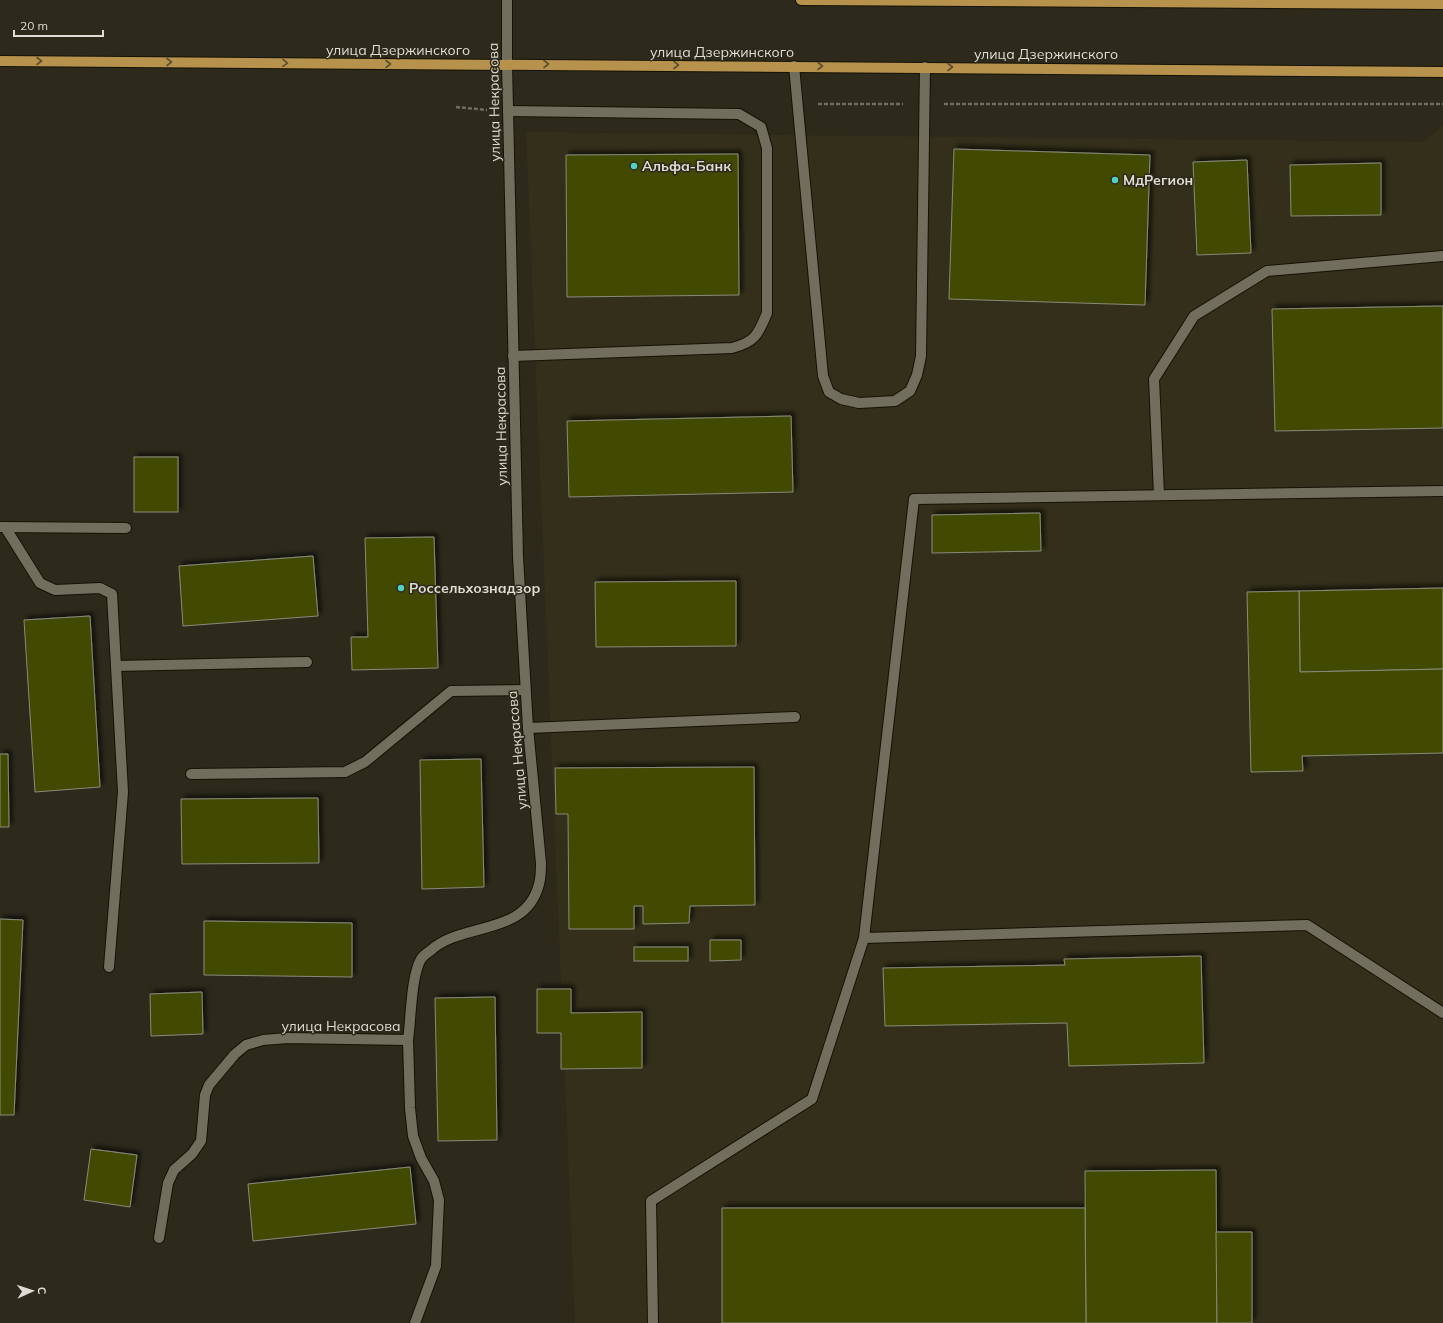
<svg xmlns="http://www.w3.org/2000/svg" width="1443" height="1323" font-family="Mulish,sans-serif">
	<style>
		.built { fill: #342f1a }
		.building { fill: #424804; stroke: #888b7a; filter: url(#shadow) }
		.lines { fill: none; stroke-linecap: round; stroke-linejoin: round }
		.lane-casing { stroke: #151206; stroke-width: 12 }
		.street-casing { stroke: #151206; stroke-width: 12 }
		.primary-casing { stroke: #151206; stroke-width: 12 }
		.path { stroke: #6f6c60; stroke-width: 2.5; stroke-dasharray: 4 2; stroke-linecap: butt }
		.lane { stroke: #726e5e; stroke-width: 10 }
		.street { stroke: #726e5e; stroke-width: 10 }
		.primary { stroke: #b6924d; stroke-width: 10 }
		.oneway { stroke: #5d4e2d }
		.poi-dot { fill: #56cec3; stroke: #2d2a1c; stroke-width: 1.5 }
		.labels { text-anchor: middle; stroke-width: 3; stroke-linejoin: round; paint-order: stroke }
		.street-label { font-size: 14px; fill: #dedcd3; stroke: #2d2a1c }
		.poi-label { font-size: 14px; font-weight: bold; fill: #dedcd3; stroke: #2d2a1c; text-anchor: start }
	</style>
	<defs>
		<filter id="shadow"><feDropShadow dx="3.5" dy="-3.5" stdDeviation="2" flood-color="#0009"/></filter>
	</defs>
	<rect width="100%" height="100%" fill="#2d2a1c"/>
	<path class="built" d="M 1443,125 L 1443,1323 L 575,1323 L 526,132 L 1424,142 Z"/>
	<g class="building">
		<path d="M 954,149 L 1150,155 L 1145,305 L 949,299 Z"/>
		<path d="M 738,154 L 739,295 L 567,297 L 566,155 Z"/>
		<path d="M 1247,160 L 1251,253 L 1197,255 L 1193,162 Z"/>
		<path d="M 1381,163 L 1381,215 L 1291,216 L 1290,165 Z"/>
		<path d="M 1443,306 L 1443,428 L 1275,431 L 1272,309 Z"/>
		<path d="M 791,416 L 793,492 L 569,497 L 567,421 Z"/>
		<rect x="134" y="457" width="44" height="55"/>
		<path d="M 1040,513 L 1041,551 L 932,553 L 932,515 Z"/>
		<path d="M 434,537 L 438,668 L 352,670 L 351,637 L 368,637 L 365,538 Z"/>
		<path d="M 313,556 L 318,616 L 183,626 L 179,566 Z"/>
		<path d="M 736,581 L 736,646 L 596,647 L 595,582 Z"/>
		<path d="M 1443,588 L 1443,669 L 1300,672 L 1299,591 Z"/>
		<path d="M 1299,591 L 1300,672 L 1443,669 L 1443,753 L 1302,756 L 1303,771 L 1251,772 L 1247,592 Z"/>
		<path d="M 90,616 L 100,787 L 35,792 L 24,620 Z"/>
		<path d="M 0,754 L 8,754 L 9,827 L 0,827 Z"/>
		<path d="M 481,759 L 484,887 L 422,889 L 420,760 Z"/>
		<path d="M 754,767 L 755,905 L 690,906 L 689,923 L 643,924 L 643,906 L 634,906 L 634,929 L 569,929 L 568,814 L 556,814 L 555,768 Z"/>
		<path d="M 318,798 L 319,863 L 182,864 L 181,799 Z"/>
		<path d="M 0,919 L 23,920 L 14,1115 L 0,1115 Z"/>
		<path d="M 204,921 L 352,923 L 352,977 L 204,975 Z"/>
		<path d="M 710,940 L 741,940 L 741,960 L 710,961 Z"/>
		<rect x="634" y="947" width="54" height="14"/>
		<path d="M 1201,956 L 1204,1063 L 1069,1066 L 1067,1023 L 885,1026 L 883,968 L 1065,965 L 1064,959 Z"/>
		<path d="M 537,989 L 571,989 L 571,1013 L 642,1012 L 642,1068 L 561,1069 L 561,1033 L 537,1033 Z"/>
		<path d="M 202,992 L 203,1034 L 151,1036 L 150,994 Z"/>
		<path d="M 495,997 L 497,1140 L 438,1141 L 435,998 Z"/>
		<path d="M 91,1149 L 137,1155 L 130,1207 L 84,1200 Z"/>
		<path d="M 410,1167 L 416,1224 L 253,1241 L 248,1184 Z"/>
		<path d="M 1216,1170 L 1217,1323 L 1086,1323 L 1085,1171 Z"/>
		<path d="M 722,1208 L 1085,1208 L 1086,1323 L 722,1323 Z"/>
		<path d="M 1216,1232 L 1252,1232 L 1252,1323 L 1217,1323 Z"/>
	</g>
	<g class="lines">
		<g class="lane-casing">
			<g id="lane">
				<path d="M 794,66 L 823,376 L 829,392 L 841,399 L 859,403 L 895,401 L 910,391 L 917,375 L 921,356 L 925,67"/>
				<path d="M 508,111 L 739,114 L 761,127 L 767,148 L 767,313 C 758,335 755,342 732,348 L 513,356"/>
				<path d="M 1159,495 L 1154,379 L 1194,316 L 1267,271 L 1443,256"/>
				<path d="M 0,527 L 126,528"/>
				<path d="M 5,527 L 40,583 L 55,590 L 100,588 L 112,594 L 123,792 L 109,967"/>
				<path d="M 116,666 L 307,662"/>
				<path d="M 528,728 L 795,717"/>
				<path d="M 191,774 L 345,772 L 365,762 L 451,691 L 525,690"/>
				<path d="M 864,938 L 914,499 L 1443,491"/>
				<path d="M 408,1040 L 410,1108 L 413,1136 L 421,1158 L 434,1181 L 439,1200 L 436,1266 L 415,1323"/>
				<path d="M 653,1323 L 651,1201 L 812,1099 L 864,938 L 1307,925 L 1443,1013"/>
			</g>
		</g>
		<g class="street-casing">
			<path id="street" d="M 159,1238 L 168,1183 L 174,1170 L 192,1154 L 201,1141 L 205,1095 L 209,1085 L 235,1054 L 246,1045 L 263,1040 L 288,1038 L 408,1040 C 411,1019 411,976 421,959 C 423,956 427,953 430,951 C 462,921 526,937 539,884 C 541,877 541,869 541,863 L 528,728 L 518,557 L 507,64 L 507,0"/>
		</g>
		<g class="primary-casing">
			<g id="primary">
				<path d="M 801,0 L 1443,4"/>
				<path d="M 0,61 L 1443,72"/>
			</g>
		</g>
		<g class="path">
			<path d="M 818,104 L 903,104"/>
			<path d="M 944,104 L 1443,104"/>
			<path d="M 456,107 L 487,110"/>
		</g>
		<use href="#lane" class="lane"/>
		<use href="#street" class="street"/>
		<use href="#primary" class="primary"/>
	</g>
	<defs><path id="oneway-chevron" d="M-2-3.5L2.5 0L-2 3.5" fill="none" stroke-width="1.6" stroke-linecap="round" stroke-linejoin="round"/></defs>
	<g class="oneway">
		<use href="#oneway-chevron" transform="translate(39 61)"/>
		<use href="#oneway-chevron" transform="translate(169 62)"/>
		<use href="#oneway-chevron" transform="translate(285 63) rotate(1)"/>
		<use href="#oneway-chevron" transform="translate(388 64)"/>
		<use href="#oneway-chevron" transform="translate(546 64)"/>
		<use href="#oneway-chevron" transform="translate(676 65)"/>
		<use href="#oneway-chevron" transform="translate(820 66)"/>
		<use href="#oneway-chevron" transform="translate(950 67)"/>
	</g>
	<g class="poi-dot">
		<circle cx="634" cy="166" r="4"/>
		<circle cx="1115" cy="180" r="4"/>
		<circle cx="401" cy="588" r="4"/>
	</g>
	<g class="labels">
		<g class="street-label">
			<text x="398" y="55">улица Дзержинского</text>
			<text x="722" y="57">улица Дзержинского</text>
			<text x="1046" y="59">улица Дзержинского</text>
			<text transform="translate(494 102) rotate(-91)" y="5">улица Некрасова</text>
			<text transform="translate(501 426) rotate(-91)" y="5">улица Некрасова</text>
			<text transform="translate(517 750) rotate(-95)" y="5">улица Некрасова</text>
			<text x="341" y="1031">улица Некрасова</text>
		</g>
		<g class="poi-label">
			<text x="642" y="171">Альфа-Банк</text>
			<text x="1123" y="185">МдРегион</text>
			<text x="409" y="593">Россельхознадзор</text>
		</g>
	</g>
	<g transform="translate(32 1291) rotate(87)" stroke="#2d2a1c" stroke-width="3" paint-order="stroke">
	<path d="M0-3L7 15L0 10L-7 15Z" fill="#dedcd3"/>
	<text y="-6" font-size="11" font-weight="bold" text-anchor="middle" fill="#dedcd3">С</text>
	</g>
	<path d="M14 30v6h89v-6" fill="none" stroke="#dedcd3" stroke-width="2"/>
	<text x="20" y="30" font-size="12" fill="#dedcd3" stroke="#2d2a1c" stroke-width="3" paint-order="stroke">20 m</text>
</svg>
